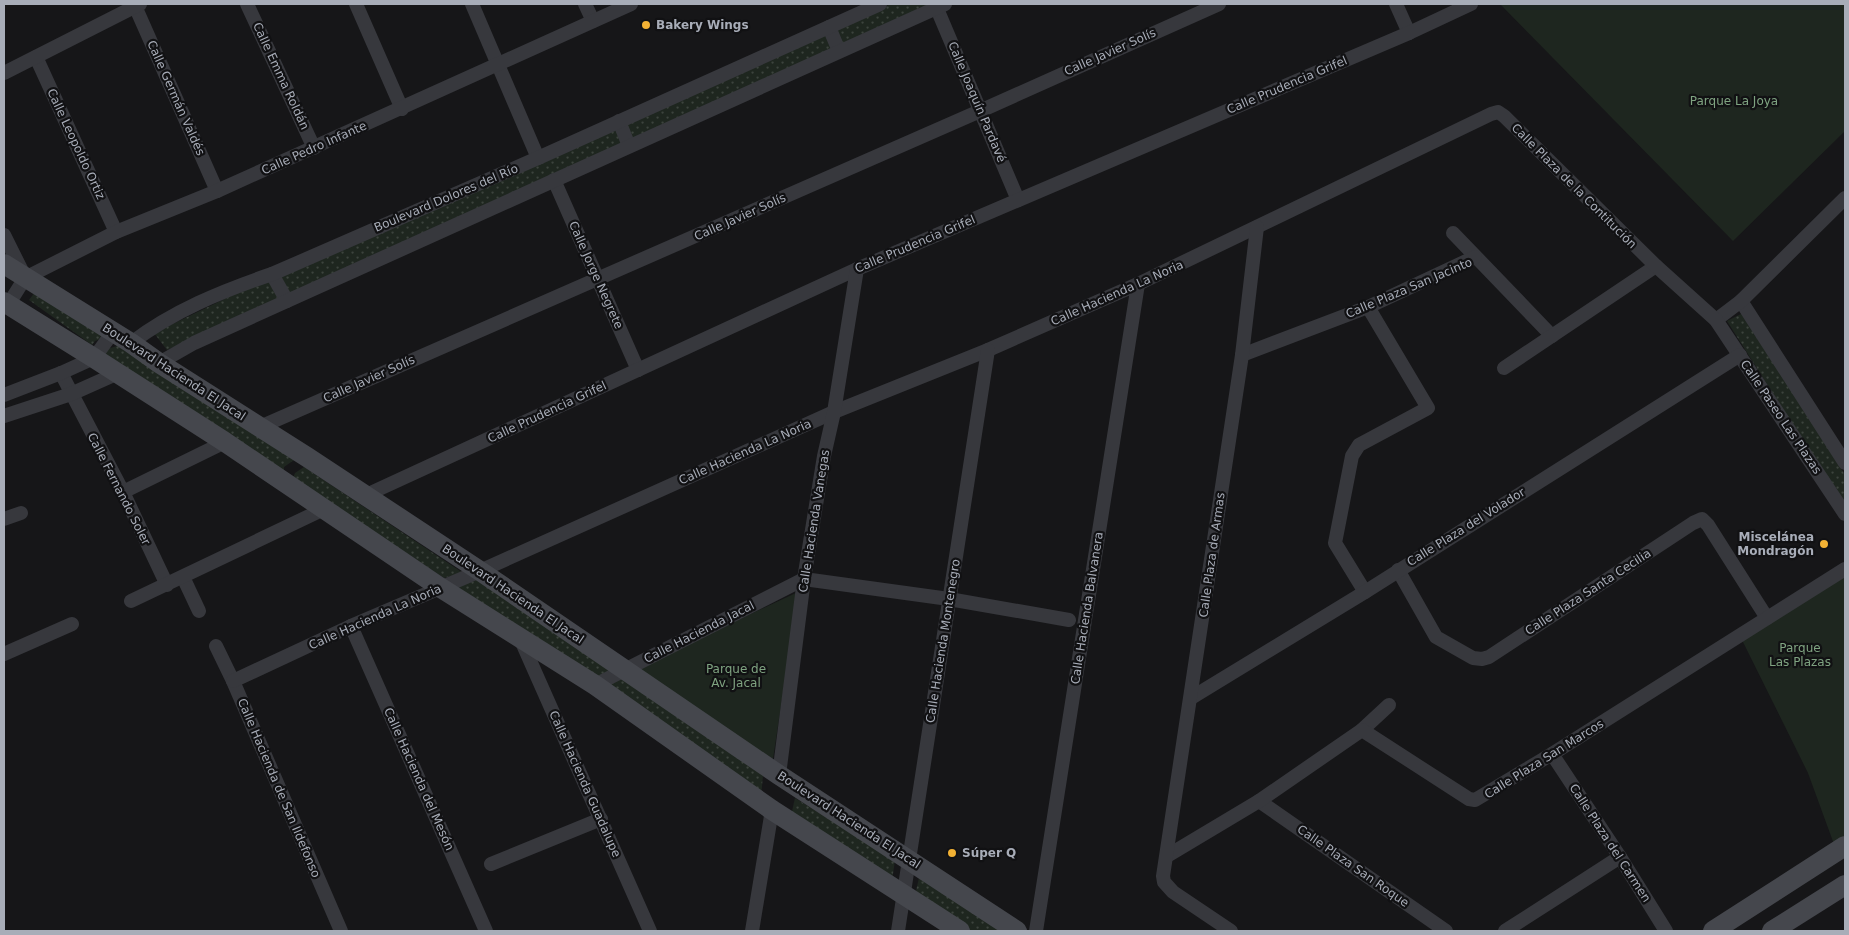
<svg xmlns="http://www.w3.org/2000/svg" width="1849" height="935" font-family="'DejaVu Sans',sans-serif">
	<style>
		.green { fill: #1e261f }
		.garden { fill: url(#garden-dots) }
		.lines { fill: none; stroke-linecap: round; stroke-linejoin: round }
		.street { stroke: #37383d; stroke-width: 14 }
		.secondary { stroke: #45474d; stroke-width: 20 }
		.poi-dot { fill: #f2b134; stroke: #111113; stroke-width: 2 }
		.labels { text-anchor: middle; stroke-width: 4.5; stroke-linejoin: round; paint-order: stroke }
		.poi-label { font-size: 12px; font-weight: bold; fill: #a8adb8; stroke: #111113; text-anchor: start }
		.street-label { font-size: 12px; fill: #a8adb8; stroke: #111113 }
		.park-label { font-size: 12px; fill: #7fa381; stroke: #111113 }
	</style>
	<defs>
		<pattern id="garden-dots" width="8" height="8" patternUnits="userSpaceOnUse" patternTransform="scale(1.25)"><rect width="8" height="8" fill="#1e261f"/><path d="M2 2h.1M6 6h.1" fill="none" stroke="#3c433d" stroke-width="1.8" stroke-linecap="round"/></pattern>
	</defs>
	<rect width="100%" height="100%" fill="#161618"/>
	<g class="green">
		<path d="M 1500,4 L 1845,4 L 1845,131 L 1733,241 Z"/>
		<path d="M 1845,571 L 1845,840 L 1835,847 L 1808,773 L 1741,638 Z"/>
		<path d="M 798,592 L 773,759 L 633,669 Z"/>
	</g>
	<g class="garden">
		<path d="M 891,4 L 929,4 L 552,177 L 167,350 L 154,333 L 237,293 Z"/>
		<path d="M 35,292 L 107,337 L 95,341 L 92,345 L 29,300 Z"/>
		<path d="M 1745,312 L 1845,475 L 1845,507 L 1727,321 Z"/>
		<path d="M 120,345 L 294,460 L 284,467 L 284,472 L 104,354 L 104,350 Z"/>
		<path d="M 304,467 L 463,573 L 444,578 L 293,478 L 295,473 Z"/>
		<path d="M 474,575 L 763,775 L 761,797 L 444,587 Z"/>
		<path d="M 795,798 L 895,860 L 892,881 L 791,816 Z"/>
		<path d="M 919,878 L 1001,931 L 969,931 L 915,895 Z"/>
	</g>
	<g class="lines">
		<g class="street">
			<path d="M 247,4 L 314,148"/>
			<path d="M 356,4 L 402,109"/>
			<path d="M 472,4 L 538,158"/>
			<path d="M 585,4 L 593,21"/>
			<path d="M 935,4 L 1018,200"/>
			<path d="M 1396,4 L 1409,33"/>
			<path d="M 135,6 L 217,191"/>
			<path d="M 829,27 L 839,51"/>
			<path d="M 36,57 L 116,232"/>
			<path d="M 4,73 L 140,4"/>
			<path d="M 619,121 L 629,146"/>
			<path d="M 554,180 L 638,370"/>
			<path d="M 1453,233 L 1552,336"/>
			<path d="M 4,235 L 25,277"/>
			<path d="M 272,274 L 287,301"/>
			<path d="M 1741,301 L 1845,463"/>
			<path d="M 8,305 L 25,278 L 116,232 L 217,191 L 631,4"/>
			<path d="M 1716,320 L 1741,301 L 1845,198"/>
			<path d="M 131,343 C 173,311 222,291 272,274 L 538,158 L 880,4"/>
			<path d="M 1242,355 L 1368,307 L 1475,257"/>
			<path d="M 159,363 L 194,343 L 945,4"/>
			<path d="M 1504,368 L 1656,266"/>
			<path d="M 61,373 L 123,492 L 167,585"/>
			<path d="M 4,395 L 61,373 L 94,358 L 113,332"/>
			<path d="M 4,416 L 71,394 L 118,373"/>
			<path d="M 260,427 L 980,111 L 1219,4"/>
			<path d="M 123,492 L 225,442"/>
			<path d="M 364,496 L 857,269 L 1409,33 L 1471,4"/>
			<path d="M 4,519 L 21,513"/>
			<path d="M 1398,570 L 1436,637 L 1473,658 L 1482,659 L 1489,657 L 1693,523 L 1702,519 L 1708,525 L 1767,618"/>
			<path d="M 183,577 L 199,611"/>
			<path d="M 1365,592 L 1335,543 L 1352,456 L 1359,445 L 1428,408 L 1368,307"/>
			<path d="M 131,601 L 324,509"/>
			<path d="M 351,626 L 486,931"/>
			<path d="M 520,638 L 650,931"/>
			<path d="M 216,646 L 233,681 L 341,931"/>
			<path d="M 4,654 L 72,624"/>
			<path d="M 233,681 L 351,626 L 480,571 L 834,412 L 988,350 L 1138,284 L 1491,114 L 1498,112 L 1504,116 L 1656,266 L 1716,320 L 1845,514"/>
			<path d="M 595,685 L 804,579 L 949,599 L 1069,620"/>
			<path d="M 1191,698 L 1365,592 L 1740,355"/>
			<path d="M 1362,730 L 1389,705"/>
			<path d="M 1552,754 L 1620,857 L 1666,931"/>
			<path d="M 779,775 L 804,579 L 824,456 L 834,412 L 857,269"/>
			<path d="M 1259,801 L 1446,931"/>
			<path d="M 1167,856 L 1259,801 L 1362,730 L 1469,799 L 1475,800 L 1552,754 L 1845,569"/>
			<path d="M 491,864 L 601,819"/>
			<path d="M 752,931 L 772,810"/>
			<path d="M 898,931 L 988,350"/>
			<path d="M 1036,931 L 1138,284"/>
			<path d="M 1231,931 L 1173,892 L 1164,882 L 1163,876 L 1242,355 L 1257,227"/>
			<path d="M 1505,931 L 1620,857"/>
		</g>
		<g class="secondary">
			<path d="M 4,264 L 131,343 L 159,363 L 307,457 L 480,571 L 779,775 L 1017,931"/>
			<path d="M 4,302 L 94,358 L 225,442 L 441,588 L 595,685 L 772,810 L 960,931"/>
			<path d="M 1713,931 L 1845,846"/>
			<path d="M 1772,931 L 1845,885"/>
		</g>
	</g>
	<g class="poi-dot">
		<circle cx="646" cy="25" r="5"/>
		<circle cx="1824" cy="544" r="5"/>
		<circle cx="952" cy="853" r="5"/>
	</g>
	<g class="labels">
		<g class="poi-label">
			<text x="656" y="29">Bakery Wings</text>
			<text x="1814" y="541" text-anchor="end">Miscelánea<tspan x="1814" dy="14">Mondragón</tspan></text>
			<text x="962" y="857">Súper Q</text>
		</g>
		<g class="street-label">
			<text transform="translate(1110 52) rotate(-24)" y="4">Calle Javier Solís</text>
			<text transform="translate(281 76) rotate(65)" y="4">Calle Emma Roldán</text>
			<text transform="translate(1287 85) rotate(-23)" y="4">Calle Prudencia Grifel</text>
			<text transform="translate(176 98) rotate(66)" y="4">Calle Germán Valdés</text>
			<text transform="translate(977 102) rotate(67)" y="4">Calle Joaquín Pardavé</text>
			<text transform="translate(76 144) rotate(65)" y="4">Calle Leopoldo Ortiz</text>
			<text transform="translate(314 148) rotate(-24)" y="4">Calle Pedro Infante</text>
			<text transform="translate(1574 186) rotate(45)" y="4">Calle Plaza de la Contitución</text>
			<text transform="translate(446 198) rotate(-23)" y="4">Boulevard Dolores del Río</text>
			<text transform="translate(740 217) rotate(-24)" y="4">Calle Javier Solís</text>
			<text transform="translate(915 244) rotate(-23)" y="4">Calle Prudencia Grifel</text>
			<text transform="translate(596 275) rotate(66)" y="4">Calle Jorge Negrete</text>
			<text transform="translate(1409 288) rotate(-23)" y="4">Calle Plaza San Jacinto</text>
			<text transform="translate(1117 293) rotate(-24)" y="4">Calle Hacienda La Noria</text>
			<text transform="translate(174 372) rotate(33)" y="4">Boulevard Hacienda El Jacal</text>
			<text transform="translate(369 379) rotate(-24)" y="4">Calle Javier Solís</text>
			<text transform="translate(547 412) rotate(-25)" y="4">Calle Prudencia Grifel</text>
			<text transform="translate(1781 417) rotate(56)" y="4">Calle Paseo Las Plazas</text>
			<text transform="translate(745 452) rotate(-24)" y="4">Calle Hacienda La Noria</text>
			<text transform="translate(119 489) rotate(63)" y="4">Calle Fernando Soler</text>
			<text transform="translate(814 521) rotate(-81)" y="4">Calle Hacienda Vanegas</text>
			<text transform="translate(1466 527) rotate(-32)" y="4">Calle Plaza del Volador</text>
			<text transform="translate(1212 555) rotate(-82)" y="4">Calle Plaza de Armas</text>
			<text transform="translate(1588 592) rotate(-33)" y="4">Calle Plaza Santa Cecilia</text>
			<text transform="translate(513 594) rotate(34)" y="4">Boulevard Hacienda El Jacal</text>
			<text transform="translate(1087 608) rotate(-81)" y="4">Calle Hacienda Balvanera</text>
			<text transform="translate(375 617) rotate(-24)" y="4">Calle Hacienda La Noria</text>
			<text transform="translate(699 632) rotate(-27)" y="4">Calle Hacienda Jacal</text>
			<text transform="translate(943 641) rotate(-81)" y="4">Calle Hacienda Montenegro</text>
			<text transform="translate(1544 759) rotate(-32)" y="4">Calle Plaza San Marcos</text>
			<text transform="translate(419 779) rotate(66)" y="4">Calle Hacienda del Mesón</text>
			<text transform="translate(585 784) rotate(66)" y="4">Calle Hacienda Guadalupe</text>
			<text transform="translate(279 788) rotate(67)" y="4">Calle Hacienda de San Ildefonso</text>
			<text transform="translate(849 820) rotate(33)" y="4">Boulevard Hacienda El Jacal</text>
			<text transform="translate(1610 843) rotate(57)" y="4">Calle Plaza del Carmen</text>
			<text transform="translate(1353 866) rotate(35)" y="4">Calle Plaza San Roque</text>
		</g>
		<g class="park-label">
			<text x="1734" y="105">Parque La Joya</text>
			<text x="1800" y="652">Parque<tspan x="1800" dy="14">Las Plazas</tspan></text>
			<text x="736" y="673">Parque de<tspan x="736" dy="14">Av. Jacal</tspan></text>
		</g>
	</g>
	<rect width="1849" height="935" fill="none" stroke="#a8adb8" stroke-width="10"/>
</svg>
